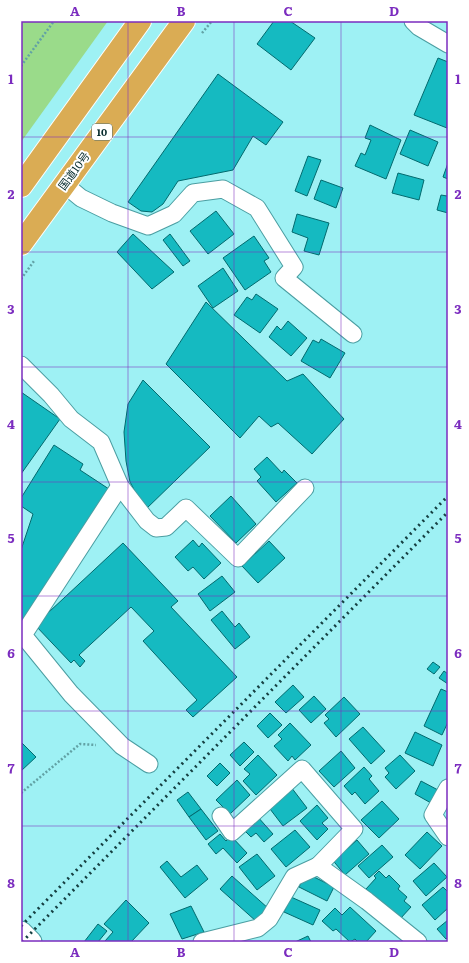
<svg xmlns="http://www.w3.org/2000/svg" width="469" height="963" font-family="Literata,'Noto Sans JP',serif">
	<style>
		.green { fill: #9adb8a }
		.building { fill: #15bac1; stroke: #026a6e }
		.lines { fill: none; stroke-linecap: round; stroke-linejoin: round }
		.minor-casing { stroke: #4b9ea2; stroke-width: 19 }
		.tertiary-casing { stroke: #4b9ea2; stroke-width: 23 }
		.trunk-casing { stroke: #fff; stroke-width: 24 }
		.path { stroke: #62a2a5; stroke-width: 2.5; stroke-dasharray: 2 2; stroke-linecap: butt }
		.minor { stroke: #fff; stroke-width: 17 }
		.tertiary { stroke: #fff; stroke-width: 21 }
		.trunk { stroke: #daac54; stroke-width: 22 }
		.rail { stroke: #153f41; stroke-width: 3; stroke-dasharray: 2 4; stroke-linecap: butt }
		.grid { fill: none; stroke: #7b2cbf; stroke-width: 1; stroke-opacity: 0.55 }
		.labels { text-anchor: middle; stroke-width: 4; stroke-linejoin: round; paint-order: stroke }
		.shield { fill: #fff; stroke: #516b6c; stroke-width: 1 }
		.shield-label { font-size: 10px; font-weight: bold; fill: #062b2d }
		.street-label { font-size: 11px; fill: #062b2d; stroke: #fff }
		.neatline { fill: none; stroke: #7b2cbf; stroke-width: 1.5 }
		.grid-label { font-size: 13px; text-anchor: middle; font-weight: bold; fill: #7b2cbf }
	</style>
	<rect width="100%" height="100%" fill="#9ef1f4"/>
	<path class="green" d="M 21,21 L 108,21 L 21,142 Z"/>
	<g class="building">
		<path d="M 274,21 L 290,21 L 315,38 L 291,70 L 257,44 Z"/>
		<path d="M 438,58 L 448,62 L 447,128 L 414,115 Z"/>
		<path d="M 218,74 L 283,122 L 266,145 L 253,136 L 233,170 L 178,181 L 163,204 L 152,212 L 141,211 L 128,202 Z"/>
		<path d="M 370,125 L 401,140 L 386,179 L 355,166 L 361,153 L 365,155 L 371,140 L 365,138 Z"/>
		<path d="M 410,130 L 438,142 L 428,166 L 400,154 Z"/>
		<path d="M 308,156 L 321,160 L 307,196 L 295,191 Z"/>
		<path d="M 448,163 L 448,179 L 443,177 Z"/>
		<path d="M 398,173 L 424,180 L 419,200 L 392,193 Z"/>
		<path d="M 321,180 L 343,188 L 336,208 L 314,199 Z"/>
		<path d="M 448,194 L 448,213 L 437,210 L 441,195 L 447,196 Z"/>
		<path d="M 216,211 L 234,234 L 208,254 L 190,231 Z"/>
		<path d="M 297,214 L 329,223 L 319,255 L 304,251 L 308,238 L 292,232 Z"/>
		<path d="M 133,234 L 174,272 L 152,289 L 117,252 Z"/>
		<path d="M 170,234 L 190,261 L 183,266 L 163,240 Z"/>
		<path d="M 254,236 L 269,258 L 264,261 L 271,272 L 245,290 L 223,258 Z"/>
		<path d="M 223,268 L 238,291 L 213,308 L 198,286 Z"/>
		<path d="M 256,294 L 278,309 L 260,333 L 234,315 L 247,297 L 252,300 Z"/>
		<path d="M 206,302 L 287,381 L 303,374 L 344,419 L 312,454 L 278,423 L 271,427 L 259,416 L 240,438 L 166,364 Z"/>
		<path d="M 288,321 L 307,338 L 291,356 L 269,337 L 277,326 L 281,330 Z"/>
		<path d="M 321,339 L 345,353 L 330,378 L 301,361 L 313,340 L 319,343 Z"/>
		<path d="M 143,380 L 210,447 L 145,510 L 130,482 L 126,461 L 124,432 L 128,404 Z"/>
		<path d="M 21,392 L 60,419 L 21,474 Z"/>
		<path d="M 54,445 L 83,464 L 80,470 L 112,491 L 21,626 L 21,550 L 33,514 L 21,506 L 21,498 Z"/>
		<path d="M 267,457 L 282,473 L 284,470 L 297,483 L 276,502 L 257,481 L 261,477 L 254,469 Z"/>
		<path d="M 231,496 L 256,524 L 236,543 L 210,516 Z"/>
		<path d="M 193,540 L 199,547 L 202,543 L 221,563 L 204,579 L 193,567 L 188,571 L 175,557 Z"/>
		<path d="M 269,541 L 285,558 L 258,583 L 242,566 Z"/>
		<path d="M 123,543 L 178,601 L 171,607 L 237,677 L 193,717 L 186,710 L 197,700 L 143,641 L 154,631 L 131,607 L 79,655 L 85,661 L 80,667 L 74,660 L 71,663 L 35,625 Z"/>
		<path d="M 222,576 L 235,592 L 210,611 L 198,594 Z"/>
		<path d="M 222,611 L 235,627 L 239,623 L 250,637 L 235,649 L 211,620 Z"/>
		<path d="M 433,662 L 440,667 L 434,674 L 427,669 Z"/>
		<path d="M 444,671 L 448,674 L 448,684 L 439,678 Z"/>
		<path d="M 293,685 L 304,697 L 286,713 L 275,702 Z"/>
		<path d="M 441,689 L 448,692 L 448,722 L 442,735 L 424,726 Z"/>
		<path d="M 314,696 L 326,709 L 311,723 L 299,710 Z"/>
		<path d="M 344,697 L 360,714 L 336,737 L 324,723 L 329,719 L 325,715 Z"/>
		<path d="M 270,713 L 282,725 L 268,738 L 257,726 Z"/>
		<path d="M 290,723 L 311,745 L 295,760 L 292,756 L 288,761 L 274,746 L 282,739 L 278,735 Z"/>
		<path d="M 363,727 L 385,751 L 371,764 L 349,739 Z"/>
		<path d="M 415,732 L 442,745 L 433,766 L 405,753 Z"/>
		<path d="M 21,742 L 36,757 L 21,771 Z"/>
		<path d="M 244,742 L 254,752 L 240,766 L 230,755 Z"/>
		<path d="M 341,751 L 355,768 L 334,787 L 319,771 Z"/>
		<path d="M 258,755 L 277,775 L 256,795 L 243,781 L 250,774 L 244,769 Z"/>
		<path d="M 400,755 L 415,771 L 396,789 L 385,777 L 389,773 L 385,768 Z"/>
		<path d="M 220,763 L 230,773 L 217,786 L 207,776 Z"/>
		<path d="M 364,767 L 372,776 L 369,779 L 379,791 L 365,804 L 355,792 L 352,795 L 344,786 Z"/>
		<path d="M 237,780 L 250,795 L 230,814 L 216,800 Z"/>
		<path d="M 421,781 L 438,790 L 431,803 L 415,794 Z"/>
		<path d="M 291,787 L 307,808 L 283,826 L 267,805 Z"/>
		<path d="M 188,792 L 201,809 L 189,817 L 177,800 Z"/>
		<path d="M 382,801 L 399,819 L 379,838 L 361,820 Z"/>
		<path d="M 317,805 L 328,818 L 322,823 L 328,829 L 317,840 L 300,821 Z"/>
		<path d="M 201,809 L 218,831 L 206,840 L 189,817 Z"/>
		<path d="M 257,816 L 273,834 L 264,842 L 256,833 L 251,837 L 243,829 Z"/>
		<path d="M 295,830 L 310,847 L 286,867 L 271,849 Z"/>
		<path d="M 427,832 L 442,846 L 420,869 L 405,855 Z"/>
		<path d="M 220,834 L 226,841 L 231,836 L 247,853 L 237,863 L 223,848 L 216,854 L 208,844 Z"/>
		<path d="M 357,840 L 369,854 L 345,875 L 330,857 L 344,845 L 347,849 Z"/>
		<path d="M 382,845 L 393,857 L 369,878 L 358,866 Z"/>
		<path d="M 257,854 L 275,876 L 257,890 L 239,867 Z"/>
		<path d="M 167,861 L 181,877 L 197,865 L 208,879 L 185,898 L 160,867 Z"/>
		<path d="M 434,863 L 447,877 L 426,896 L 413,881 Z"/>
		<path d="M 379,871 L 386,878 L 389,875 L 400,886 L 398,889 L 407,897 L 404,901 L 411,907 L 400,919 L 366,889 L 376,878 L 374,876 Z"/>
		<path d="M 306,873 L 334,887 L 327,901 L 299,887 Z"/>
		<path d="M 232,876 L 269,909 L 257,922 L 220,889 Z"/>
		<path d="M 443,887 L 448,892 L 448,908 L 435,920 L 422,905 Z"/>
		<path d="M 291,897 L 320,910 L 313,925 L 284,912 Z"/>
		<path d="M 126,900 L 149,923 L 131,942 L 107,942 L 105,941 L 113,932 L 104,924 Z"/>
		<path d="M 191,906 L 204,932 L 182,939 L 170,914 Z"/>
		<path d="M 350,907 L 376,931 L 366,942 L 358,942 L 355,939 L 350,942 L 336,929 L 333,931 L 322,921 L 335,908 L 342,915 Z"/>
		<path d="M 448,920 L 448,937 L 446,939 L 437,929 Z"/>
		<path d="M 98,924 L 107,931 L 98,942 L 84,942 Z"/>
		<path d="M 308,936 L 311,942 L 295,942 Z"/>
	</g>
	<g class="lines">
		<g class="minor-casing">
			<g id="minor">
				<path d="M 413,21 L 419,27 L 448,44"/>
				<path d="M 64,184 L 81,198 L 112,213 L 148,226 L 174,214 L 193,193 L 223,189 L 257,208 L 294,267 L 284,278 L 353,334"/>
				<path d="M 21,365 L 51,395 L 71,419 L 101,442 L 120,486 L 147,521 L 156,528 L 166,527 L 186,508 L 238,558 L 305,488"/>
				<path d="M 120,486 L 23,635 L 71,694 L 122,746 L 149,764"/>
				<path d="M 448,788 L 433,815 L 448,837"/>
				<path d="M 221,816 L 232,832 L 302,769 L 354,829 L 318,866"/>
				<path d="M 202,942 L 258,928 L 269,919 L 294,877 L 318,866 L 367,901 L 418,942"/>
			</g>
		</g>
		<g class="tertiary-casing">
			<path id="tertiary" d="M 21,932 L 31,942"/>
		</g>
		<g class="trunk-casing">
			<g id="trunk">
				<path d="M 21,186 L 140,21"/>
				<path d="M 21,244 L 184,21"/>
			</g>
		</g>
		<g class="path">
			<path d="M 202,33 L 212,21"/>
			<path d="M 21,66 L 54,21"/>
			<path d="M 21,279 L 34,261"/>
			<path d="M 21,793 L 80,744 L 96,745"/>
		</g>
		<use href="#minor" class="minor"/>
		<use href="#tertiary" class="tertiary"/>
		<use href="#trunk" class="trunk"/>
		<g class="rail">
			<path d="M 21,926 L 448,496"/>
			<path d="M 22,942 L 448,512"/>
		</g>
	</g>
	<path class="grid" d="M 128,21 L 128,942M 234,21 L 234,942M 341,21 L 341,942M 21,137 L 448,137M 21,252 L 448,252M 21,367 L 448,367M 21,482 L 448,482M 21,596 L 448,596M 21,711 L 448,711M 21,826 L 448,826"/>
	<g class="labels">
		<rect class="shield" x="92" y="124" width="20" height="16" rx="3"/>
		<g class="shield-label">
			<text x="102" y="136">10</text>
		</g>
		<g class="street-label">
			<text transform="translate(74 171) rotate(-54)" y="4">国道10号</text>
		</g>
	</g>
	<rect width="469" height="963" fill="none" stroke="#ffffff" stroke-width="44"/>
	<rect x="22" y="22" width="425" height="919" class="neatline"/>
	<g class="grid-label">
		<text x="75" y="16">A</text>
		<text x="181" y="16">B</text>
		<text x="288" y="16">C</text>
		<text x="394" y="16">D</text>
		<text x="11" y="84">1</text>
		<text x="458" y="84">1</text>
		<text x="11" y="199">2</text>
		<text x="458" y="199">2</text>
		<text x="11" y="314">3</text>
		<text x="458" y="314">3</text>
		<text x="11" y="429">4</text>
		<text x="458" y="429">4</text>
		<text x="11" y="543">5</text>
		<text x="458" y="543">5</text>
		<text x="11" y="658">6</text>
		<text x="458" y="658">6</text>
		<text x="11" y="773">7</text>
		<text x="458" y="773">7</text>
		<text x="11" y="888">8</text>
		<text x="458" y="888">8</text>
		<text x="75" y="957">A</text>
		<text x="181" y="957">B</text>
		<text x="288" y="957">C</text>
		<text x="394" y="957">D</text>
	</g>
</svg>
